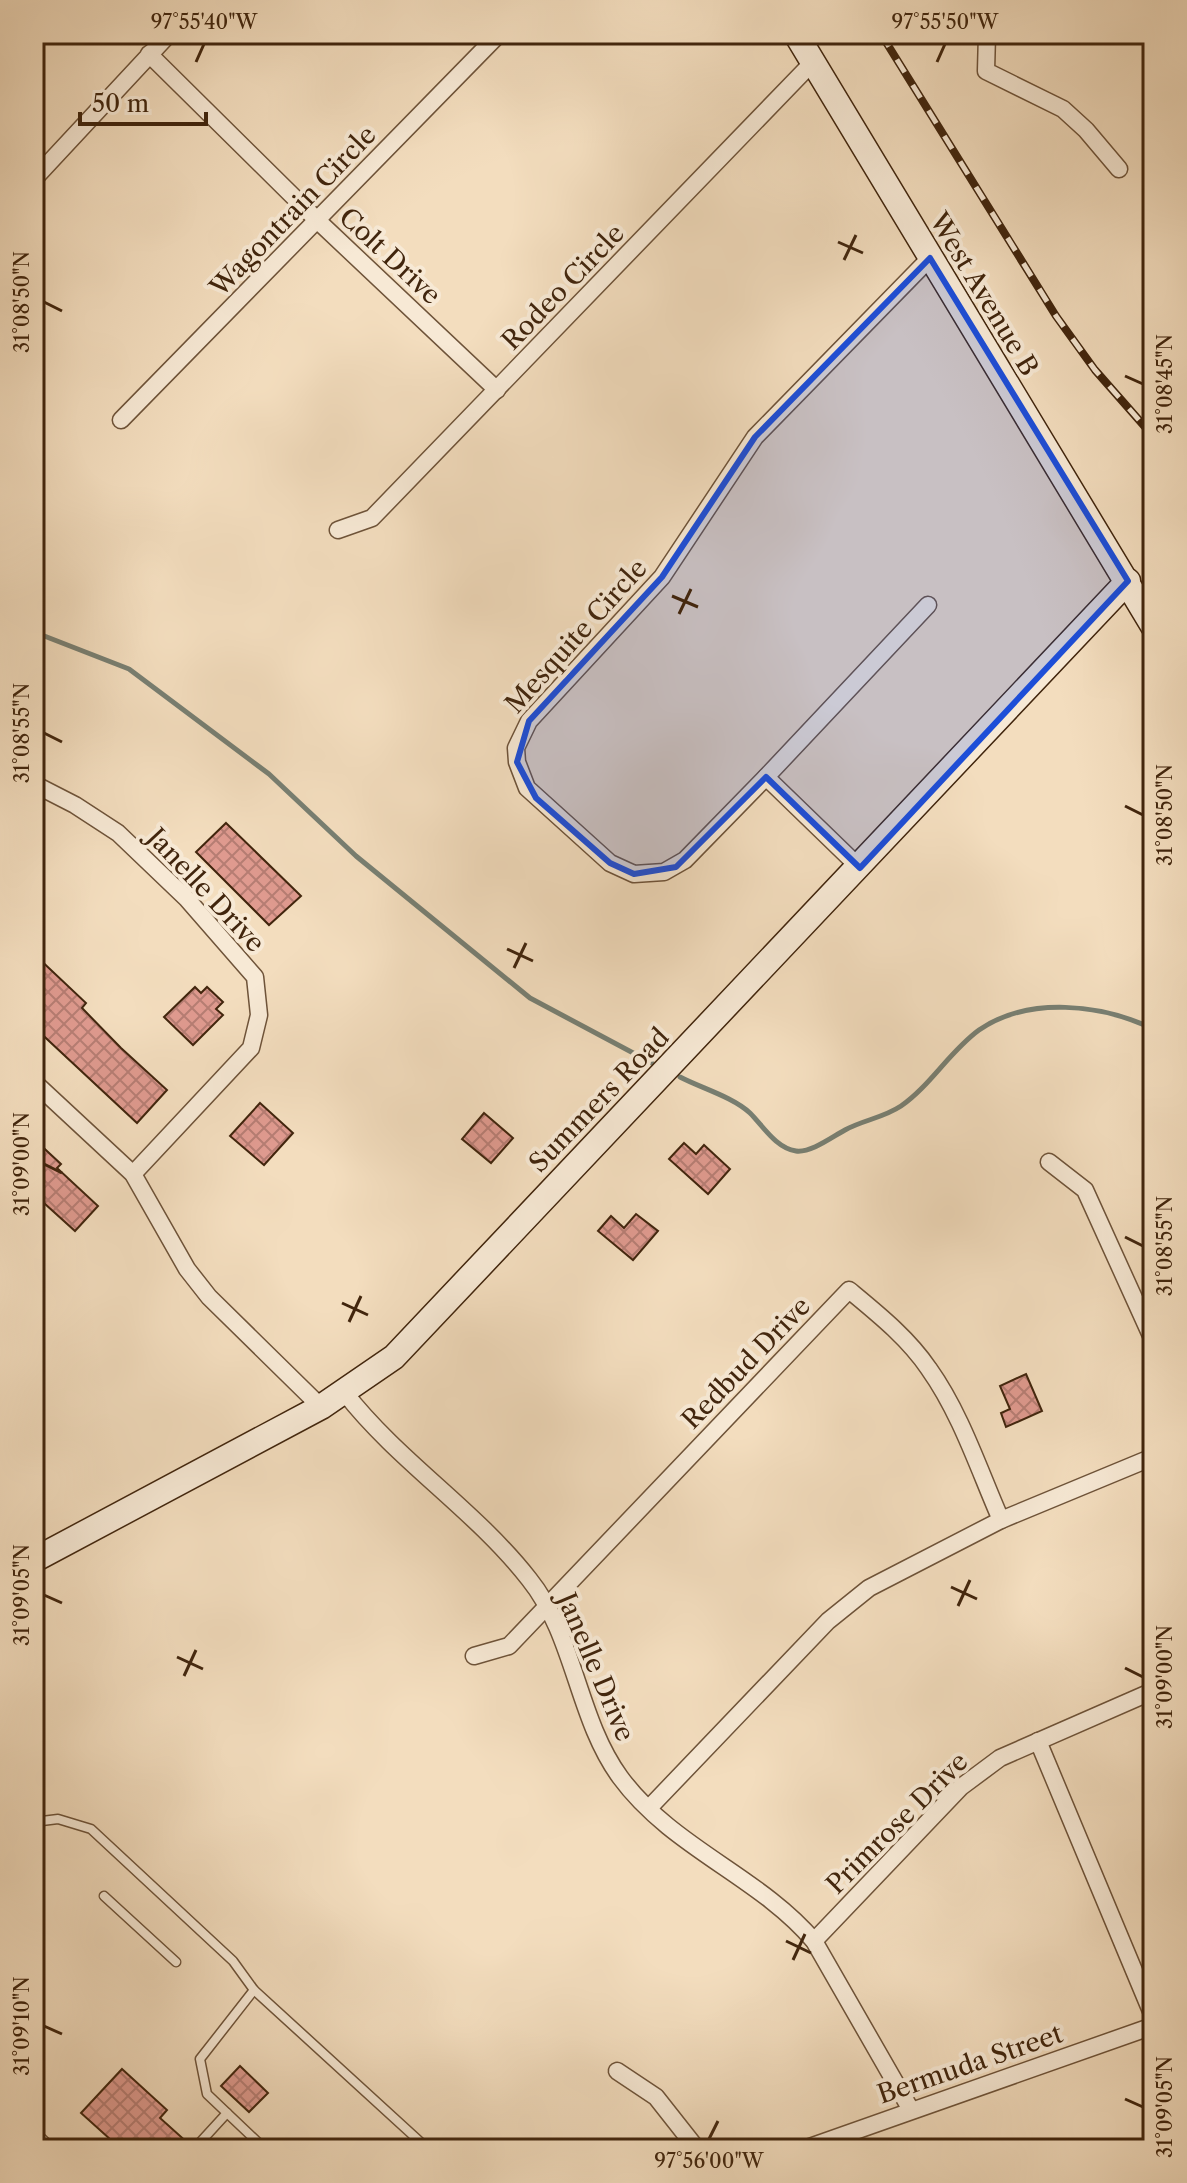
<svg xmlns="http://www.w3.org/2000/svg" width="1187" height="2183" font-family="'Libre Caslon Text',serif">
	<style>
		.lines { fill: none; stroke-linecap: round; stroke-linejoin: round }
		.stream { stroke: #787f72; stroke-width: 5 }
		.building { fill: url(#building-cross-hatch); stroke: #41250d; stroke-width: 2 }
		.lane-casing { stroke: #6e5339; stroke-width: 11 }
		.street-casing { stroke: #6e5339; stroke-width: 19 }
		.secondary-casing { stroke: #41250d; stroke-width: 27 }
		.lane { stroke: #f7e9d5; stroke-width: 8 }
		.street { stroke: #f7e9d5; stroke-width: 16 }
		.secondary { stroke: #f7e9d5; stroke-width: 24 }
		.rail-casing { stroke: #41250d; stroke-width: 8 }
		.rail { stroke: #f7e9d5; stroke-width: 5; stroke-dasharray: 15; stroke-linecap: butt }
		.marked { fill: #1d4ed8; fill-opacity: 0.2; stroke: #1d4ed8; stroke-width: 6; stroke-linejoin: round }
		.ticks { fill: none; stroke: #41250d; stroke-width: 3 }
		.labels { text-anchor: middle; stroke-width: 8; stroke-linejoin: round; paint-order: stroke }
		.street-label { font-size: 26px; fill: #41250d; stroke: #f7e9d5 }
		.neatline { fill: none; stroke: #41250d; stroke-width: 3 }
		.ticks-label { font-size: 20px; text-anchor: middle; fill: #41250d }
	</style>
	<defs>
		<pattern id="building-cross-hatch" width="8" height="8" patternUnits="userSpaceOnUse" patternTransform="scale(2)"><rect width="8" height="8" fill="#df9a8f"/><path d="M0 0l8 8M0 8l8-8" fill="none" stroke="#b67d73"/></pattern>
	</defs>
	<rect width="100%" height="100%" fill="#f3ddbe"/>
	<filter id="stains"><feTurbulence type="fractalNoise" baseFrequency=".0025" numOctaves="4"/><feColorMatrix values="0 0 0 0 .2 0 0 0 0 .09 0 0 0 0 .02 0 0 0 .5 -.17"/></filter>
	<radialGradient id="worn" r=".72"><stop offset=".6" stop-color="#630" stop-opacity="0"/><stop offset="1" stop-color="#630" stop-opacity=".3"/></radialGradient>
	<g class="lines">
		<g class="stream">
			<path d="M 34,632 L 129,669 L 269,774 L 356,856 L 530,998 L 652,1063"/>
			<path d="M 680,1077 C 701,1088 733,1097 750,1113 C 763,1126 776,1148 796,1151 C 811,1153 832,1137 845,1130 C 863,1120 883,1118 901,1106 C 930,1086 950,1051 979,1030 C 1028,996 1102,1004 1153,1029"/>
		</g>
	</g>
	<g class="building">
		<path d="M 226,823 L 301,896 L 269,925 L 196,852 Z"/>
		<path d="M 34,954 L 86,1003 L 82,1008 L 121,1048 L 167,1090 L 137,1123 L 34,1027 Z"/>
		<path d="M 195,987 L 201,993 L 207,987 L 223,1002 L 216,1009 L 223,1015 L 193,1045 L 164,1017 Z"/>
		<path d="M 260,1103 L 293,1133 L 264,1165 L 230,1136 Z"/>
		<path d="M 484,1113 L 513,1138 L 491,1163 L 462,1139 Z"/>
		<path d="M 34,1139 L 61,1164 L 57,1168 L 98,1206 L 75,1231 L 34,1194 Z"/>
		<path d="M 684,1143 L 696,1154 L 704,1145 L 730,1169 L 708,1194 L 669,1159 Z"/>
		<path d="M 636,1214 L 658,1231 L 633,1260 L 598,1231 L 611,1216 L 624,1228 Z"/>
		<path d="M 1026,1374 L 1042,1411 L 1006,1427 L 1001,1413 L 1010,1409 L 1000,1386 Z"/>
		<path d="M 240,2066 L 268,2093 L 249,2112 L 221,2086 Z"/>
		<path d="M 122,2069 L 167,2110 L 160,2118 L 189,2144 L 187,2149 L 121,2149 L 81,2113 Z"/>
	</g>
	<g class="lines">
		<g class="lane-casing">
			<g id="lane">
				<path d="M 34,1822 L 58,1819 L 91,1829 L 233,1961 L 254,1990 L 428,2149"/>
				<path d="M 104,1896 L 176,1962"/>
				<path d="M 254,1990 L 200,2059 L 207,2094 L 265,2149"/>
				<path d="M 34,2131 L 53,2149"/>
				<path d="M 194,2149 L 227,2113"/>
			</g>
		</g>
		<g class="street-casing">
			<g id="street">
				<path d="M 987,34 L 986,71 L 1063,109 L 1086,130 L 1119,169"/>
				<path d="M 149,54 L 318,221 L 497,390"/>
				<path d="M 34,179 L 169,34"/>
				<path d="M 121,420 L 499,34"/>
				<path d="M 338,530 L 372,518 L 813,62"/>
				<path d="M 928,605 L 766,777 L 685,860 L 664,872 L 634,874 L 610,863 L 527,788 L 517,762 L 516,748 L 529,721 L 662,577 L 755,437 L 930,258"/>
				<path d="M 766,777 L 860,868"/>
				<path d="M 34,784 L 75,805 L 118,833 L 187,899 L 255,977 L 259,1015 L 251,1048 L 133,1174"/>
				<path d="M 34,1082 L 133,1174 L 187,1269 L 209,1297 L 321,1407"/>
				<path d="M 1049,1162 L 1085,1190 L 1153,1340"/>
				<path d="M 345,1393 C 399,1462 475,1510 529,1579 C 575,1636 577,1718 620,1777 C 672,1848 759,1876 814,1941 L 911,2110"/>
				<path d="M 474,1656 L 509,1646 L 849,1290 C 878,1314 908,1338 929,1369 C 961,1414 979,1470 1001,1520"/>
				<path d="M 1038,1741 L 1153,2016"/>
				<path d="M 649,1808 L 828,1621 L 869,1588 L 1001,1520 L 1153,1457"/>
				<path d="M 814,1941 L 961,1787 L 1000,1758 L 1153,1691"/>
				<path d="M 617,2071 L 656,2097 L 697,2149"/>
				<path d="M 804,2149 L 1153,2026"/>
			</g>
		</g>
		<g class="secondary-casing">
			<g id="secondary">
				<path d="M 796,34 L 1153,626"/>
				<path d="M 34,1560 L 321,1407 L 394,1357 L 1128,581"/>
			</g>
		</g>
		<use href="#lane" class="lane"/>
		<use href="#street" class="street"/>
		<use href="#secondary" class="secondary"/>
		<g class="rail-casing">
			<path id="rail" d="M 881,34 L 1056,316 L 1095,370 L 1153,436"/>
		</g>
		<use href="#rail" class="rail"/>
	</g>
	<path class="marked" d="M 930,258 L 1128,581 L 860,868 L 766,777 L 676,867 L 634,874 L 610,863 L 536,798 L 517,762 L 529,721 L 662,577 L 755,437 Z"/>
	<path class="ticks" d="M 196,62 L 204,44M 937,62 L 945,44M 838,242 L 863,253M 844,260 L 856,235M 44,302 L 62,311M 1125,376 L 1143,384M 672,596 L 698,607M 679,614 L 691,589M 44,733 L 62,742M 1125,806 L 1143,815M 507,949 L 533,961M 514,968 L 526,943M 44,1164 L 62,1173M 1125,1237 L 1143,1246M 342,1303 L 368,1315M 349,1322 L 361,1296M 951,1587 L 977,1599M 44,1595 L 62,1603M 958,1606 L 970,1580M 177,1657 L 203,1669M 1125,1668 L 1143,1677M 184,1676 L 196,1650M 786,1941 L 811,1953M 793,1960 L 805,1934M 44,2026 L 62,2034M 1125,2099 L 1143,2107M 709,2139 L 718,2121"/>
	<g class="labels">
		<g class="street-label">
			<text transform="translate(293 211) rotate(-46)" y="9">Wagontrain Circle</text>
			<text transform="translate(390 256) rotate(43)" y="9">Colt Drive</text>
			<text transform="translate(563 287) rotate(-46)" y="9">Rodeo Circle</text>
			<text transform="translate(984 294) rotate(59)" y="9">West Avenue B</text>
			<text transform="translate(576 636) rotate(-48)" y="9">Mesquite Circle</text>
			<text transform="translate(206 890) rotate(47)" y="9">Janelle Drive</text>
			<text transform="translate(599 1100) rotate(-46)" y="9">Summers Road</text>
			<text transform="translate(746 1363) rotate(-46)" y="9">Redbud Drive</text>
			<text transform="translate(596 1667) rotate(67)" y="9">Janelle Drive</text>
			<text transform="translate(897 1823) rotate(-45)" y="9">Primrose Drive</text>
			<text transform="translate(970 2064) rotate(-19)" y="9">Bermuda Street</text>
		</g>
	</g>
	<rect width="1187" height="2183" fill="none" stroke="#f3ddbe" stroke-width="88"/>
	<path d="M80 112v12h126v-12" fill="none" stroke="#41250d" stroke-width="4"/>
	<text x="92" y="112" font-size="24" fill="#41250d" stroke="#f7e9d5" stroke-width="6" paint-order="stroke">50 m</text>
	<rect x="44" y="44" width="1099" height="2095" class="neatline"/>
	<g class="ticks-label">
		<text x="204" y="29">97°55'40"W</text>
		<text x="945" y="29">97°55'50"W</text>
		<text transform="translate(22 302) rotate(-90)" y="7">31°08'50"N</text>
		<text transform="translate(1165 384) rotate(-90)" y="7">31°08'45"N</text>
		<text transform="translate(22 733) rotate(-90)" y="7">31°08'55"N</text>
		<text transform="translate(1165 815) rotate(-90)" y="7">31°08'50"N</text>
		<text transform="translate(22 1164) rotate(-90)" y="7">31°09'00"N</text>
		<text transform="translate(1165 1246) rotate(-90)" y="7">31°08'55"N</text>
		<text transform="translate(22 1595) rotate(-90)" y="7">31°09'05"N</text>
		<text transform="translate(1165 1677) rotate(-90)" y="7">31°09'00"N</text>
		<text transform="translate(22 2026) rotate(-90)" y="7">31°09'10"N</text>
		<text transform="translate(1165 2107) rotate(-90)" y="7">31°09'05"N</text>
		<text x="709" y="2168">97°56'00"W</text>
	</g>
	<rect width="100%" height="100%" filter="url(#stains)"/>
	<rect width="100%" height="100%" fill="url(#worn)"/>
</svg>
